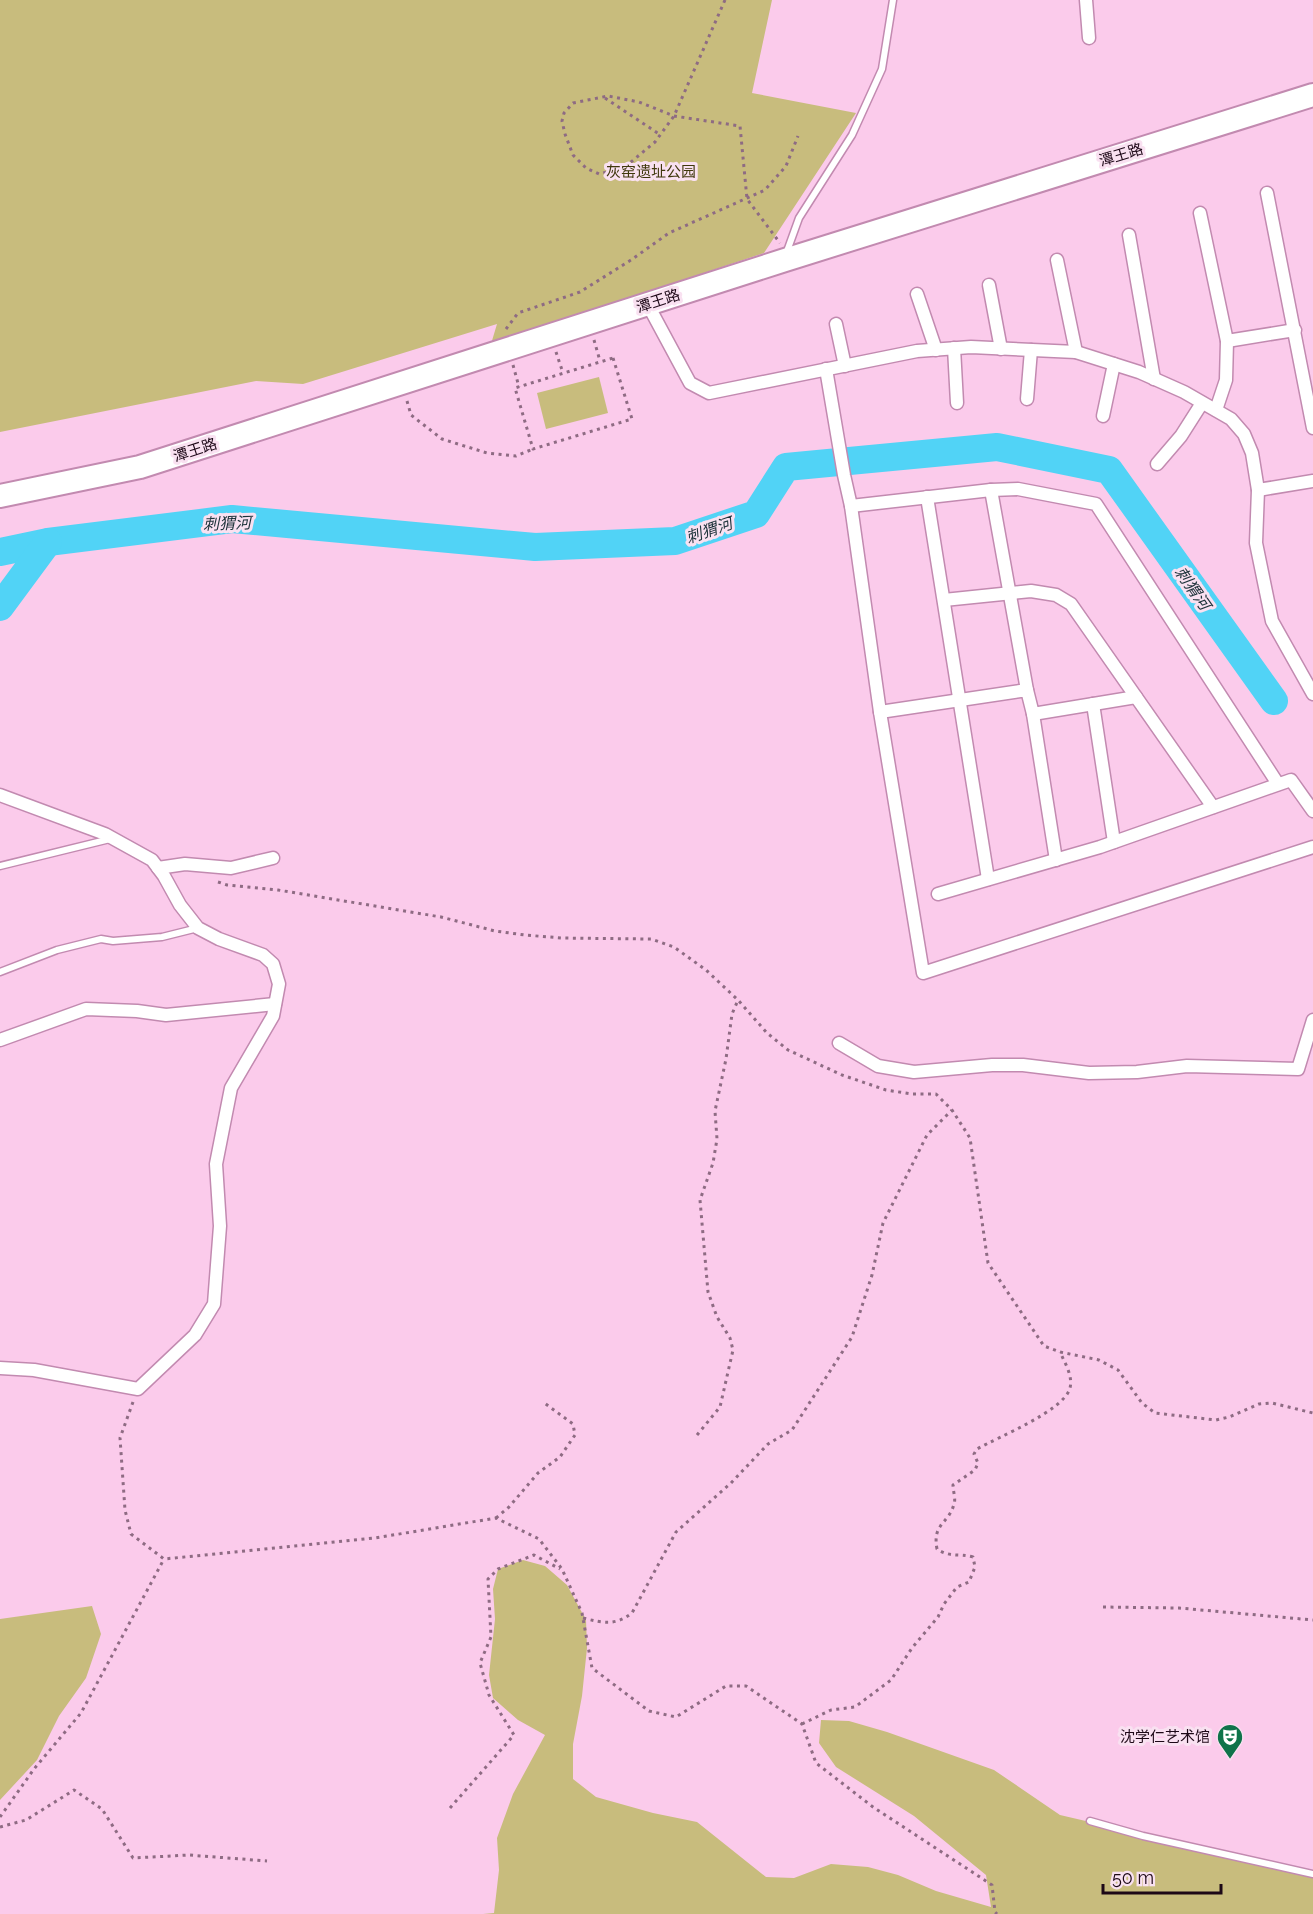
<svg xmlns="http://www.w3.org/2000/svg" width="1313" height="1914" font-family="Raleway,'Noto Sans SC',sans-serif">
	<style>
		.green { fill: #c8bc7d }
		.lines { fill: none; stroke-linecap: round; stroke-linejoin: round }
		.river { stroke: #51d3f6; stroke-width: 28 }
		.lane-casing { stroke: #c28ab0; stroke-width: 9 }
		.street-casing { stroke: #c28ab0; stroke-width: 15 }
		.highway-casing { stroke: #c28ab0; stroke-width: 26 }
		.path { stroke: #8e6b83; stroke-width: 3; stroke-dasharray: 3 4.5; stroke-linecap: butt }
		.lane { stroke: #fff; stroke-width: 6 }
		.street { stroke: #fff; stroke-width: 12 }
		.highway { stroke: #fff; stroke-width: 22 }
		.labels { text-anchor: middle; stroke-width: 6; stroke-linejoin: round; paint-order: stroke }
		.street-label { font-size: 15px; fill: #1d0817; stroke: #f9e1f1 }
		.park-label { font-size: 15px; fill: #3f370c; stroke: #f9e1f1 }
		.poi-label { font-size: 15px; fill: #1d0817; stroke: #f9e1f1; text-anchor: end }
		.water-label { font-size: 16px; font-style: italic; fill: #1c3239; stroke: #f9e1f1 }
	</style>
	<rect width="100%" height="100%" fill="#fbcbeb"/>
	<g class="green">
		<path d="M 0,0 L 772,0 L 752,93 L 856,113 L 764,253 L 491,344 L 497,324 L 303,384 L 256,381 L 0,432 Z"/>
		<path d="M 599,377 L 608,413 L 546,429 L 537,393 Z"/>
		<path d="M 523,1560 L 545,1566 L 567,1585 L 586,1620 L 587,1648 L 582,1696 L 573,1744 L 573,1779 L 596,1797 L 653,1813 L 697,1822 L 766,1877 L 794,1878 L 831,1864 L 868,1867 L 898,1875 L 936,1891 L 991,1907 L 986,1875 L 914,1816 L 836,1767 L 819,1743 L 821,1720 L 849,1721 L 887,1732 L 994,1770 L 1060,1815 L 1313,1874 L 1313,1914 L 483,1914 L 494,1913 L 499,1870 L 497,1838 L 513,1794 L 545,1735 L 518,1720 L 493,1698 L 489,1675 L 495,1619 L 493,1589 L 498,1569 Z"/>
		<path d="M 92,1606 L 101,1634 L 86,1678 L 59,1716 L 37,1760 L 0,1800 L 0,1619 Z"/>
	</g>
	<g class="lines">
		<g class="river">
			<path d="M 0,552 L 48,542 L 232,519 L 535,547 L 675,541 L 756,514 L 786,467 L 997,447 L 1109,470 L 1274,701"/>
			<path d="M 0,607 L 48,542"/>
		</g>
		<g class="lane-casing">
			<g id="lane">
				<path d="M 786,254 L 799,218 L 852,135 L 882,69 L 893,0"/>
				<path d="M 0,866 L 110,839"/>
				<path d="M 0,972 L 57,950 L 101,939 L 113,941 L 162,937 L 198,928"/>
				<path d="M 1090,1821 L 1143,1836 L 1313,1874"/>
			</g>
		</g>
		<g class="street-casing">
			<g id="street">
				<path d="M 1086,0 L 1089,38"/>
				<path d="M 1267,193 L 1313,428"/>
				<path d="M 1200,213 L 1227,341 L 1226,380 L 1216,410"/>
				<path d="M 1129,235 L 1154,379"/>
				<path d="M 1057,260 L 1076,352"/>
				<path d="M 989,285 L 1001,349"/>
				<path d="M 917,294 L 936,350"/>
				<path d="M 648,305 L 690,383 L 709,393 L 917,351 L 971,347 L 1076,352 L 1139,372 L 1184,392 L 1231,419 L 1244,434 L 1252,453 L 1258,490 L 1256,543 L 1272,621 L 1313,694"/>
				<path d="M 836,324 L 845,366"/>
				<path d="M 1227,341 L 1295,330"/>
				<path d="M 954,348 L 957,403"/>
				<path d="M 826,369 L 844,475 L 851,506 L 880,712 L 923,973 L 1313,847"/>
				<path d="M 1027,399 L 1031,350"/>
				<path d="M 1103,416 L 1114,364"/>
				<path d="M 1157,464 L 1181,436 L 1202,403"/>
				<path d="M 991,490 L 1027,690"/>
				<path d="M 1258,490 L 1313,481"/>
				<path d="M 927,497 L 988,879"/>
				<path d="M 851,506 L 991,490 L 1018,489 L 1096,504 L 1278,784"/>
				<path d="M 944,600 L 1031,591 L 1056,595 L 1071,604 L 1213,807"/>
				<path d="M 1093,704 L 1114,842"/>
				<path d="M 880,712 L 1027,690 L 1033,714 L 1136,697"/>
				<path d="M 1033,714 L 1056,860"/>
				<path d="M 0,795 L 105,834 L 152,860 L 164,876 L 180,905 L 198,928 L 219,939 L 263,955 L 273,964 L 279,984 L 273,1016 L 231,1088 L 216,1164 L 220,1226 L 214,1304 L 195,1335 L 138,1389 L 34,1370 L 0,1368"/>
				<path d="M 158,868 L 185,864 L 231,868 L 273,858"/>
				<path d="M 938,894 L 1100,847 L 1291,780 L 1313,811"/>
				<path d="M 0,1040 L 86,1009 L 137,1011 L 166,1015 L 275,1004"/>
				<path d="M 839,1043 L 878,1066 L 914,1072 L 992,1065 L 1023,1065 L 1089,1073 L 1137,1072 L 1187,1066 L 1298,1069 L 1313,1020"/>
			</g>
		</g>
		<g class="highway-casing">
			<path id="highway" d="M 0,496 L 140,467 L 785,260 L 1313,95"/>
		</g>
		<g class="path">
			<path d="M 725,0 L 674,116 L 655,142 L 625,167 L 599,174 L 586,168 L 573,155 L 565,134 L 562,121 L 564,113 L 573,103 L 608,96 L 639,102 L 674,116 L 740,126 L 747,199 L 780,243"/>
			<path d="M 605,98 L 659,134"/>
			<path d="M 506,329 L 518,313 L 580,292 L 631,260 L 669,233 L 765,190 L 786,166 L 798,136"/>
			<path d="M 594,340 L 600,361"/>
			<path d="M 556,352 L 563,373"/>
			<path d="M 613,358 L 632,419 L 533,449 L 515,388 Z"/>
			<path d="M 513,365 L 519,387"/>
			<path d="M 407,401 L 411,415 L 442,439 L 487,453 L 516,456 L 533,449"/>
			<path d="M 218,882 L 227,885 L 278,890 L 441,917 L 495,931 L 525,935 L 561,938 L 651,939 L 674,947 L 706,970 L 738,1000 L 767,1033 L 788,1050 L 842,1075 L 886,1090 L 912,1094 L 936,1094 L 952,1110 L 970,1138 L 988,1263 L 1044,1346 L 1060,1352 L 1099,1360 L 1118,1370 L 1142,1403 L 1155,1413 L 1216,1420 L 1229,1417 L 1259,1404 L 1272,1403 L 1313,1413"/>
			<path d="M 133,1402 L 120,1438 L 125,1510 L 131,1534 L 164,1559 L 375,1538 L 496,1518 L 539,1539 L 562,1569 L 582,1613 L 592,1668 L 649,1711 L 676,1717 L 726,1686 L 746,1686 L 802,1724 L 816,1763 L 873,1807 L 992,1885 L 995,1912 L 997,1914"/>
			<path d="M 697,1435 L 720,1407 L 733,1350 L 730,1338 L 717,1317 L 708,1292 L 700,1200 L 713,1163 L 717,1139 L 715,1111 L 726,1059 L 732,1014 L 738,1000"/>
			<path d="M 496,1518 L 509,1507 L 538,1473 L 560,1457 L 575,1435 L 573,1424 L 543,1402"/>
			<path d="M 1103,1607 L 1179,1608 L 1313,1620"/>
			<path d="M 583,1618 C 603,1623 615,1626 632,1613 L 676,1532 L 731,1483 L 768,1444 L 792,1430 L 852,1337 L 872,1275 L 883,1223 L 927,1135 L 952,1110"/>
			<path d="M 802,1724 L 831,1710 L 855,1707 L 891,1680 L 912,1648 L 938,1617 L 944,1604 L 957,1587 L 969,1582 L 975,1567 L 973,1557 C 958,1553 951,1558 937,1549 C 932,1523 949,1524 954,1504 C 956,1499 953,1491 953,1485 L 975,1470 L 978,1463 L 974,1454 L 977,1449 C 998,1437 1064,1411 1070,1388 C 1073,1376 1065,1363 1060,1352"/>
			<path d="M 450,1808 L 514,1735 L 489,1695 L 480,1663 L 491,1637 L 488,1579 L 498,1569 L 534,1555 L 560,1569"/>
			<path d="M 0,1817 L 34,1769 L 81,1713 L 164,1559"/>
			<path d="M 0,1827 L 26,1820 L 74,1790 L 102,1809 L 133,1858 L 189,1855 L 267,1861"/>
		</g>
		<use href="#lane" class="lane"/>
		<use href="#street" class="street"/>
		<use href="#highway" class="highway"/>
	</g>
	<defs>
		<g id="theatre-pin" transform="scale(1.35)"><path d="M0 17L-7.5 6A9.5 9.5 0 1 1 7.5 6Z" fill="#0f734a" stroke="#f9e1f1"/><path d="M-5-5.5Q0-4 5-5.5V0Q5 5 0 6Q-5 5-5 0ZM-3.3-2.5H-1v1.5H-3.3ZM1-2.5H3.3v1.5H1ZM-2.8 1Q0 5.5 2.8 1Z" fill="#fff"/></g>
	</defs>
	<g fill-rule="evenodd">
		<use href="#theatre-pin" x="1230" y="1737"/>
	</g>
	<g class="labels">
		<g class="street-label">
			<text transform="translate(1121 155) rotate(-17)" y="5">潭王路</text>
			<text transform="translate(658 301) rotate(-18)" y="5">潭王路</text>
			<text transform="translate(195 450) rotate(-18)" y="5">潭王路</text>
		</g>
		<g class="park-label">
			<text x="651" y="177">灰窑遗址公园</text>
		</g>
		<g class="poi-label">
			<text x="1210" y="1742">沈学仁艺术馆</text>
		</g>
		<g class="water-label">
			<text transform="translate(227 523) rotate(-2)" y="6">刺猬河</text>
			<text transform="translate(709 530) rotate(-19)" y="6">刺猬河</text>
			<text transform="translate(1193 588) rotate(55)" y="6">刺猬河</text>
		</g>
	</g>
	<path d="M1103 1884v9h118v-9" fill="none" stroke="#1d0817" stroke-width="3"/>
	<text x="1112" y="1884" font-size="18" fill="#1d0817" stroke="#f9e1f1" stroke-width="4.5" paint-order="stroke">50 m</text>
</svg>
